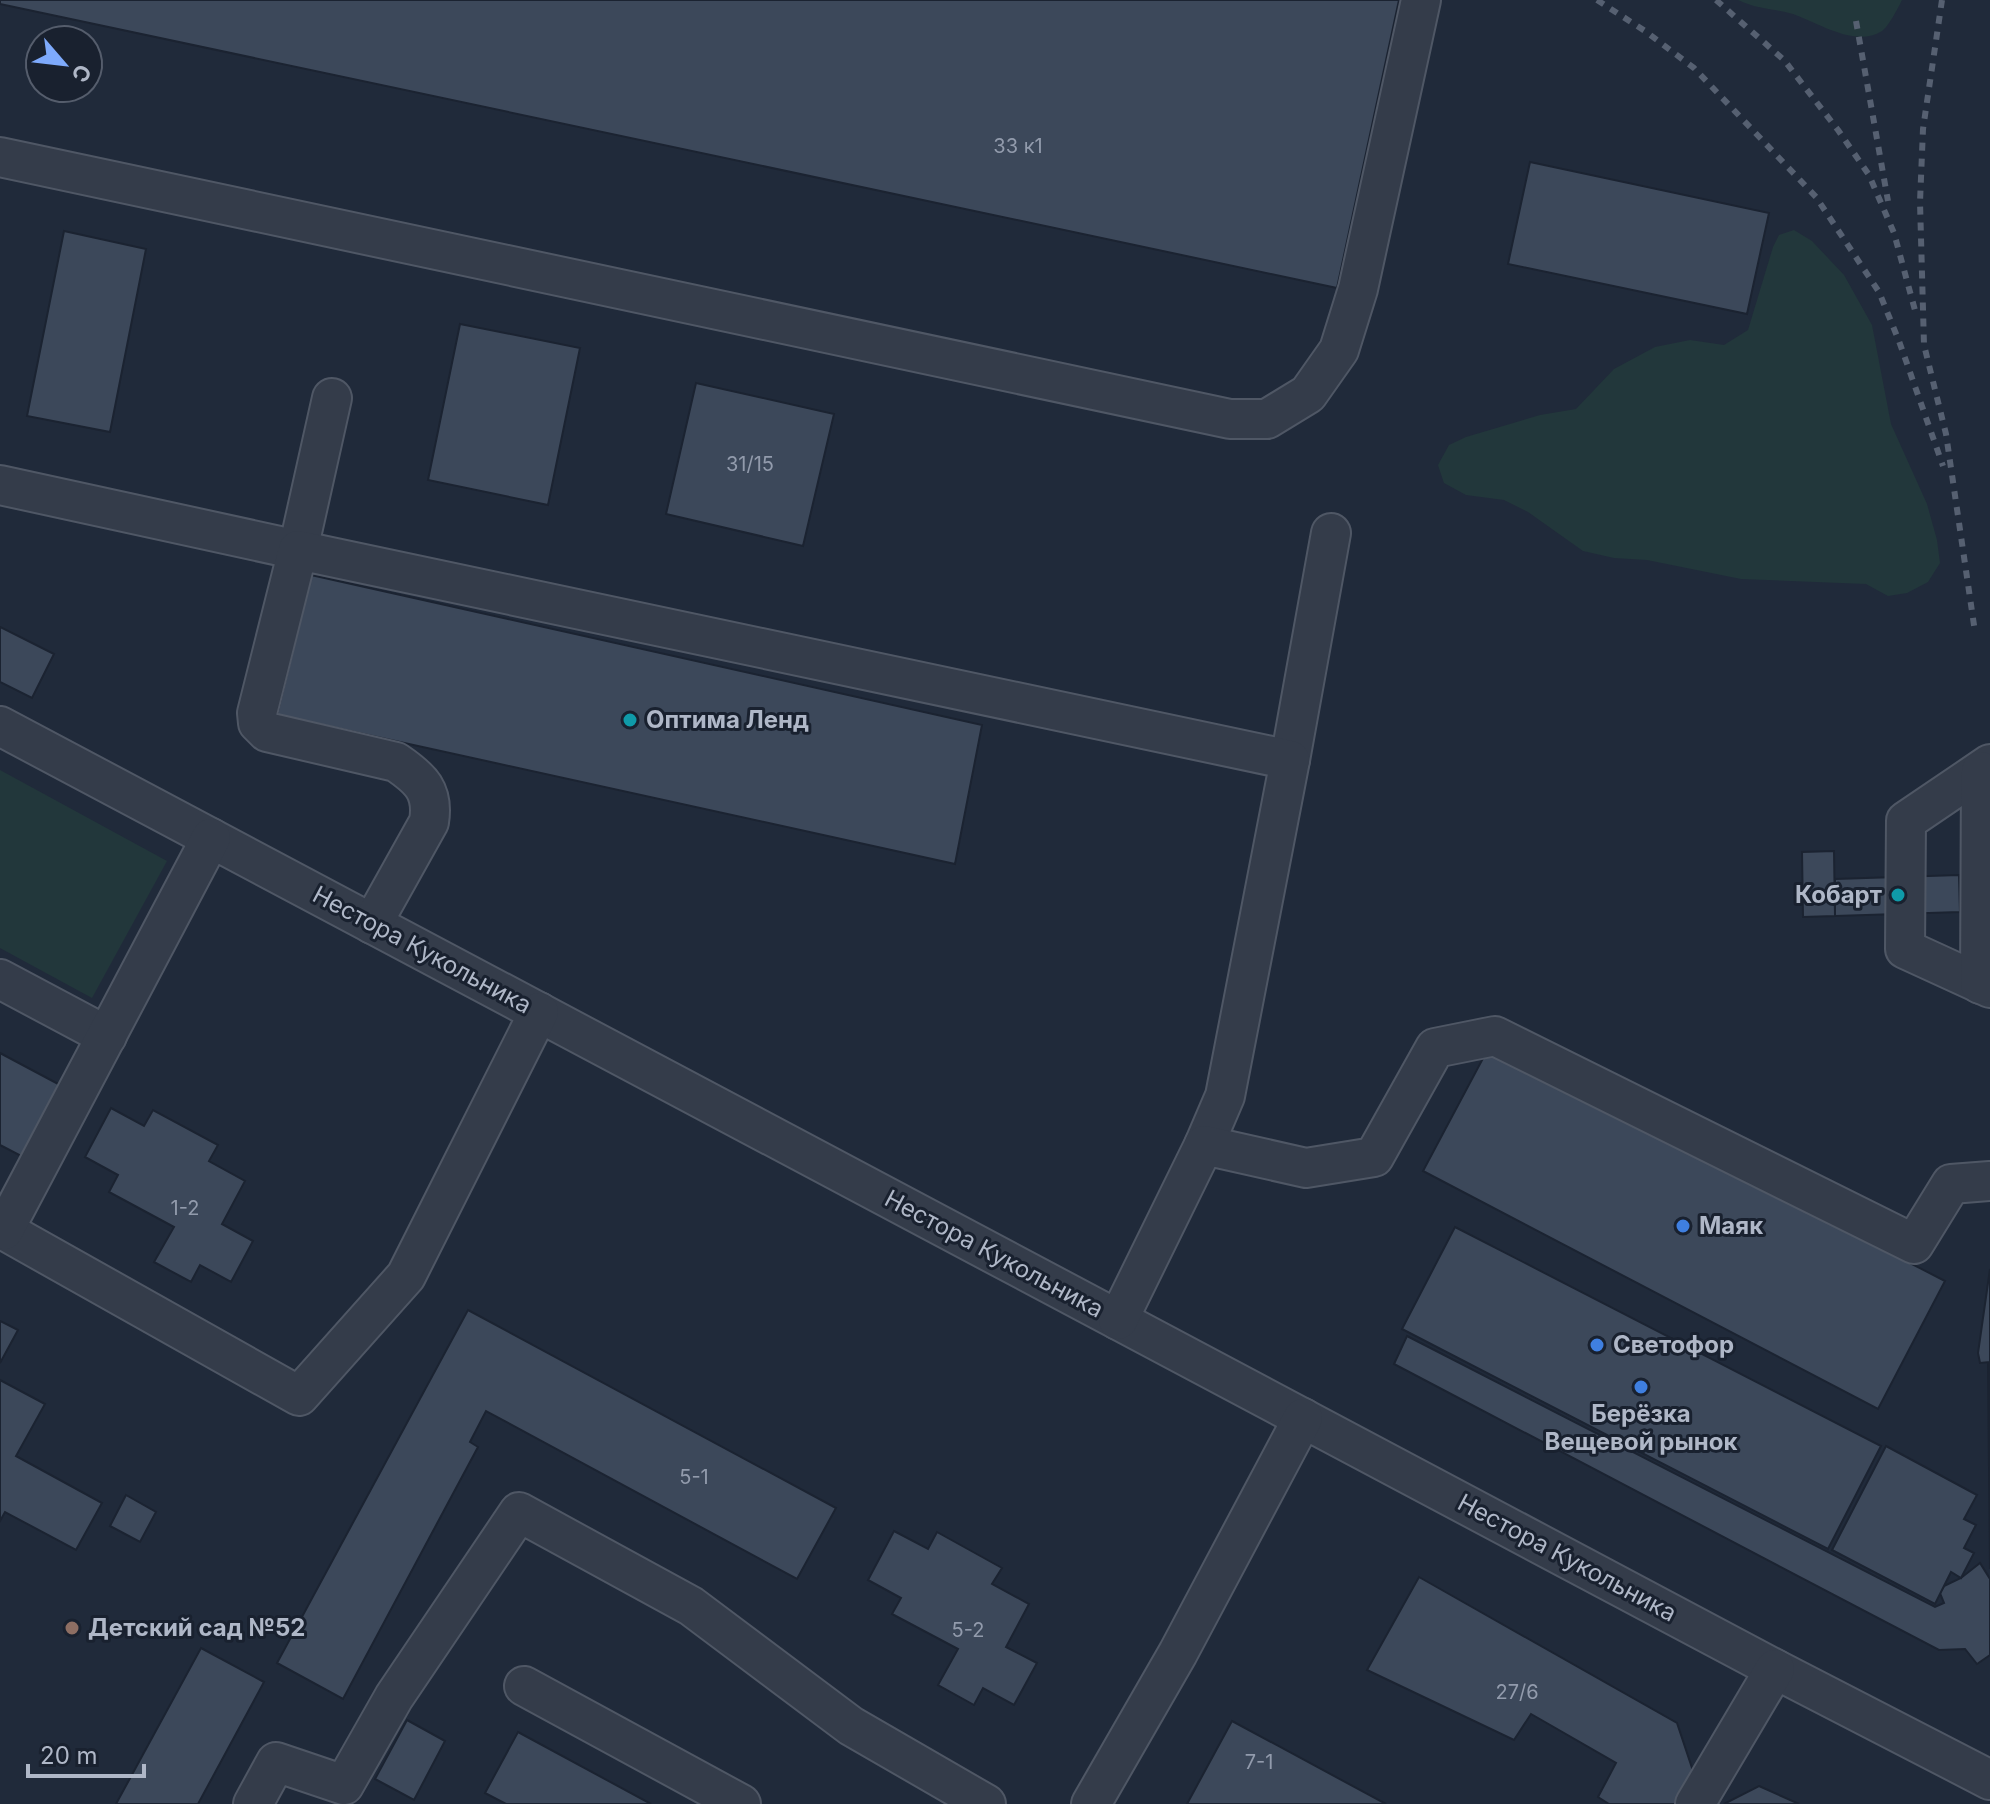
<svg xmlns="http://www.w3.org/2000/svg" width="1990" height="1804" font-family="Inter,sans-serif">
	<style>
		.green { fill: #22373b }
		.building { fill: #3c485a; stroke: #1b2331; stroke-width: 2 }
		.lines { fill: none; stroke-linecap: round; stroke-linejoin: round }
		.minor-casing { stroke: #4f5765; stroke-width: 42 }
		.minor { stroke: #343c4a; stroke-width: 38 }
		.rail { stroke: #566071; stroke-width: 6; stroke-dasharray: 8 8; stroke-linecap: butt }
		.culture-dot { fill: #0f9aa8; stroke: #19212f; stroke-width: 3 }
		.shop-dot { fill: #3f7fe0; stroke: #19212f; stroke-width: 3 }
		.education-dot { fill: #8d6e63; stroke: #19212f; stroke-width: 3 }
		.labels { text-anchor: middle; stroke-width: 6; stroke-linejoin: round; paint-order: stroke }
		.number-label { font-size: 20px; fill: #929bac }
		.poi-label { font-size: 24px; font-weight: bold; fill: #afb7c7; stroke: #19212f; text-anchor: start }
		.street-label { font-size: 24px; fill: #afb7c7; stroke: #19212f }
	</style>
	<rect width="100%" height="100%" fill="#202a3a"/>
	<g class="green">
		<path d="M 1738,0 L 1902,0 C 1898,8 1889,26 1882,31 C 1855,48 1819,23 1793,14 C 1773,8 1759,10 1738,0 Z"/>
		<path d="M 1794,230 L 1812,241 L 1844,275 L 1872,325 L 1891,424 L 1927,504 L 1937,540 L 1940,563 L 1928,582 L 1907,593 L 1888,596 L 1866,584 L 1741,579 L 1647,560 L 1614,558 L 1583,551 L 1528,512 L 1504,500 L 1466,495 L 1444,483 L 1438,465 L 1449,445 L 1466,437 L 1540,415 L 1576,409 L 1614,369 L 1655,347 L 1690,340 L 1724,345 L 1748,330 L 1773,247 L 1779,235 Z"/>
		<path d="M 0,770 L 167,861 L 92,998 L 0,948 Z"/>
	</g>
	<g class="building">
		<path d="M 0,0 L 1399,0 L 1337,288 L 0,4 Z"/>
		<path d="M 1530,162 L 1769,213 L 1747,314 L 1508,264 Z"/>
		<path d="M 64,231 L 146,249 L 110,432 L 27,416 Z"/>
		<path d="M 460,324 L 580,348 L 548,505 L 428,480 Z"/>
		<path d="M 696,383 L 834,414 L 803,546 L 666,514 Z"/>
		<path d="M 311,575 L 982,725 L 955,864 L 277,715 Z"/>
		<path d="M 0,627 L 54,654 L 32,698 L 0,682 Z"/>
		<path d="M 1834,851 L 1835,916 L 1803,917 L 1802,852 Z"/>
		<path d="M 1959,875 L 1960,912 L 1835,916 L 1835,879 Z"/>
		<path d="M 1489,1047 L 1945,1281 L 1878,1409 L 1423,1171 Z"/>
		<path d="M 0,1053 L 62,1086 L 23,1157 L 0,1145 Z"/>
		<path d="M 111,1108 L 144,1126 L 153,1110 L 218,1145 L 209,1161 L 245,1181 L 222,1224 L 253,1241 L 231,1282 L 200,1265 L 191,1282 L 154,1262 L 174,1227 L 109,1192 L 118,1175 L 85,1157 Z"/>
		<path d="M 1455,1227 L 1881,1446 L 1828,1549 L 1402,1329 Z"/>
		<path d="M 1990,1269 L 1990,1362 L 1980,1363 L 1978,1353 Z"/>
		<path d="M 468,1310 L 836,1508 L 797,1579 L 486,1411 L 470,1442 L 478,1447 L 343,1699 L 277,1663 Z"/>
		<path d="M 0,1321 L 18,1330 L 0,1363 Z"/>
		<path d="M 1407,1336 L 1935,1607 L 1944,1603 L 1940,1593 L 1944,1586 L 1961,1578 L 1980,1563 L 1990,1579 L 1990,1655 L 1977,1664 L 1965,1649 L 1939,1650 L 1394,1364 Z"/>
		<path d="M 1988,1363 L 1990,1363 L 1990,1569 Z"/>
		<path d="M 0,1380 L 45,1404 L 16,1456 L 102,1503 L 76,1550 L 5,1512 L 0,1521 Z"/>
		<path d="M 1886,1446 L 1977,1495 L 1964,1519 L 1976,1525 L 1964,1548 L 1974,1553 L 1961,1578 L 1951,1572 L 1935,1604 L 1832,1550 Z"/>
		<path d="M 126,1495 L 156,1512 L 140,1542 L 110,1526 Z"/>
		<path d="M 894,1531 L 928,1549 L 937,1532 L 1002,1568 L 992,1584 L 1029,1604 L 1006,1647 L 1037,1663 L 1014,1705 L 983,1688 L 974,1705 L 938,1685 L 958,1649 L 892,1614 L 901,1598 L 868,1580 Z"/>
		<path d="M 1419,1577 L 1677,1723 L 1693,1771 L 1675,1804 L 1609,1804 L 1598,1797 L 1616,1763 L 1531,1714 L 1514,1740 L 1367,1670 Z"/>
		<path d="M 201,1648 L 264,1682 L 198,1804 L 116,1804 Z"/>
		<path d="M 407,1720 L 445,1741 L 414,1800 L 375,1779 Z"/>
		<path d="M 1232,1721 L 1386,1804 L 1187,1804 Z"/>
		<path d="M 518,1732 L 651,1804 L 506,1804 L 485,1793 Z"/>
		<path d="M 1759,1786 L 1799,1804 L 1724,1804 Z"/>
	</g>
	<g class="lines">
		<g class="minor-casing">
			<g id="minor">
				<path d="M 0,157 L 1230,419 L 1267,419 L 1308,394 L 1339,350 L 1358,289 L 1421,0"/>
				<path d="M 0,485 L 298,550 L 332,398"/>
				<path d="M 0,726 L 1775,1669 L 1990,1780"/>
				<path d="M 1290,760 L 1331,533"/>
				<path d="M 1990,764 L 1906,821 L 1905,949 L 1990,988"/>
				<path d="M 372,924 L 429,822 C 434,791 421,779 396,762 L 267,732 L 258,723 L 257,713 L 298,550 L 1290,760 L 1225,1096 L 1204,1145"/>
				<path d="M 0,979 L 107,1036"/>
				<path d="M 1980,984 L 1981,771"/>
				<path d="M 0,1228 L 299,1396 L 406,1276 L 539,1012"/>
				<path d="M 4,1230 L 211,838"/>
				<path d="M 1118,1320 L 1204,1145 L 1306,1168 L 1374,1157 L 1435,1048 L 1495,1036 L 1914,1244 L 1951,1184 L 1990,1181"/>
				<path d="M 524,1686 L 741,1804"/>
				<path d="M 253,1804 L 276,1762 L 344,1785 L 394,1697 L 519,1512 L 691,1606 L 851,1726 L 986,1804"/>
				<path d="M 1091,1804 L 1178,1653 L 1303,1418"/>
				<path d="M 1695,1804 L 1775,1669"/>
			</g>
		</g>
		<use href="#minor" class="minor"/>
		<g class="rail">
			<path d="M 1597,0 L 1645,31 L 1694,68 L 1816,197 L 1879,292 L 1899,341 L 1943,466"/>
			<path d="M 1716,0 L 1784,60 L 1838,130 L 1869,175 L 1894,233 L 1916,314"/>
			<path d="M 1942,0 L 1923,129 L 1920,202 L 1924,345 L 1946,434 L 1975,632"/>
			<path d="M 1856,21 L 1888,201"/>
		</g>
	</g>
	<g class="culture-dot">
		<circle cx="630" cy="720" r="8"/>
		<circle cx="1898" cy="895" r="8"/>
	</g>
	<g class="shop-dot">
		<circle cx="1683" cy="1226" r="8"/>
		<circle cx="1597" cy="1345" r="8"/>
		<circle cx="1641" cy="1387" r="8"/>
	</g>
	<circle class="education-dot" cx="72" cy="1628" r="8"/>
	<g class="labels">
		<g class="number-label">
			<text x="1018" y="153">33 к1</text>
			<text x="750" y="471">31/15</text>
			<text x="185" y="1215">1-2</text>
			<text x="694" y="1484">5-1</text>
			<text x="968" y="1637">5-2</text>
			<text x="1517" y="1699">27/6</text>
			<text x="1259" y="1769">7-1</text>
		</g>
		<g class="poi-label">
			<text x="646" y="728">Оптима Ленд</text>
			<text x="1882" y="903" text-anchor="end">Кобарт</text>
			<text x="1699" y="1234">Маяк</text>
			<text x="1613" y="1353">Светофор</text>
			<text x="1641" y="1422" text-anchor="middle">Берёзка<tspan x="1641" dy="28">Вещевой рынок</tspan></text>
			<text x="88" y="1636">Детский сад №52</text>
		</g>
		<g class="street-label">
			<text transform="translate(422 950) rotate(28)" y="8">Нестора Кукольника</text>
			<text transform="translate(994 1254) rotate(28)" y="8">Нестора Кукольника</text>
			<text transform="translate(1567 1558) rotate(28)" y="8">Нестора Кукольника</text>
		</g>
	</g>
	<g transform="translate(64 64) rotate(118)"><circle r="38" fill="#19212f" stroke="#555d6c" stroke-width="2"/>
	<path d="M0-6L14 30L0 20L-14 30Z" fill="#7eaafc"/>
	<text y="-12" font-size="22" font-weight="bold" text-anchor="middle" fill="#afb7c7">С</text>
	</g>
	<path d="M28 1764v12h116v-12" fill="none" stroke="#afb7c7" stroke-width="4"/>
	<text x="40" y="1764" font-size="24" fill="#afb7c7" stroke="#19212f" stroke-width="6" paint-order="stroke">20 m</text>
</svg>
